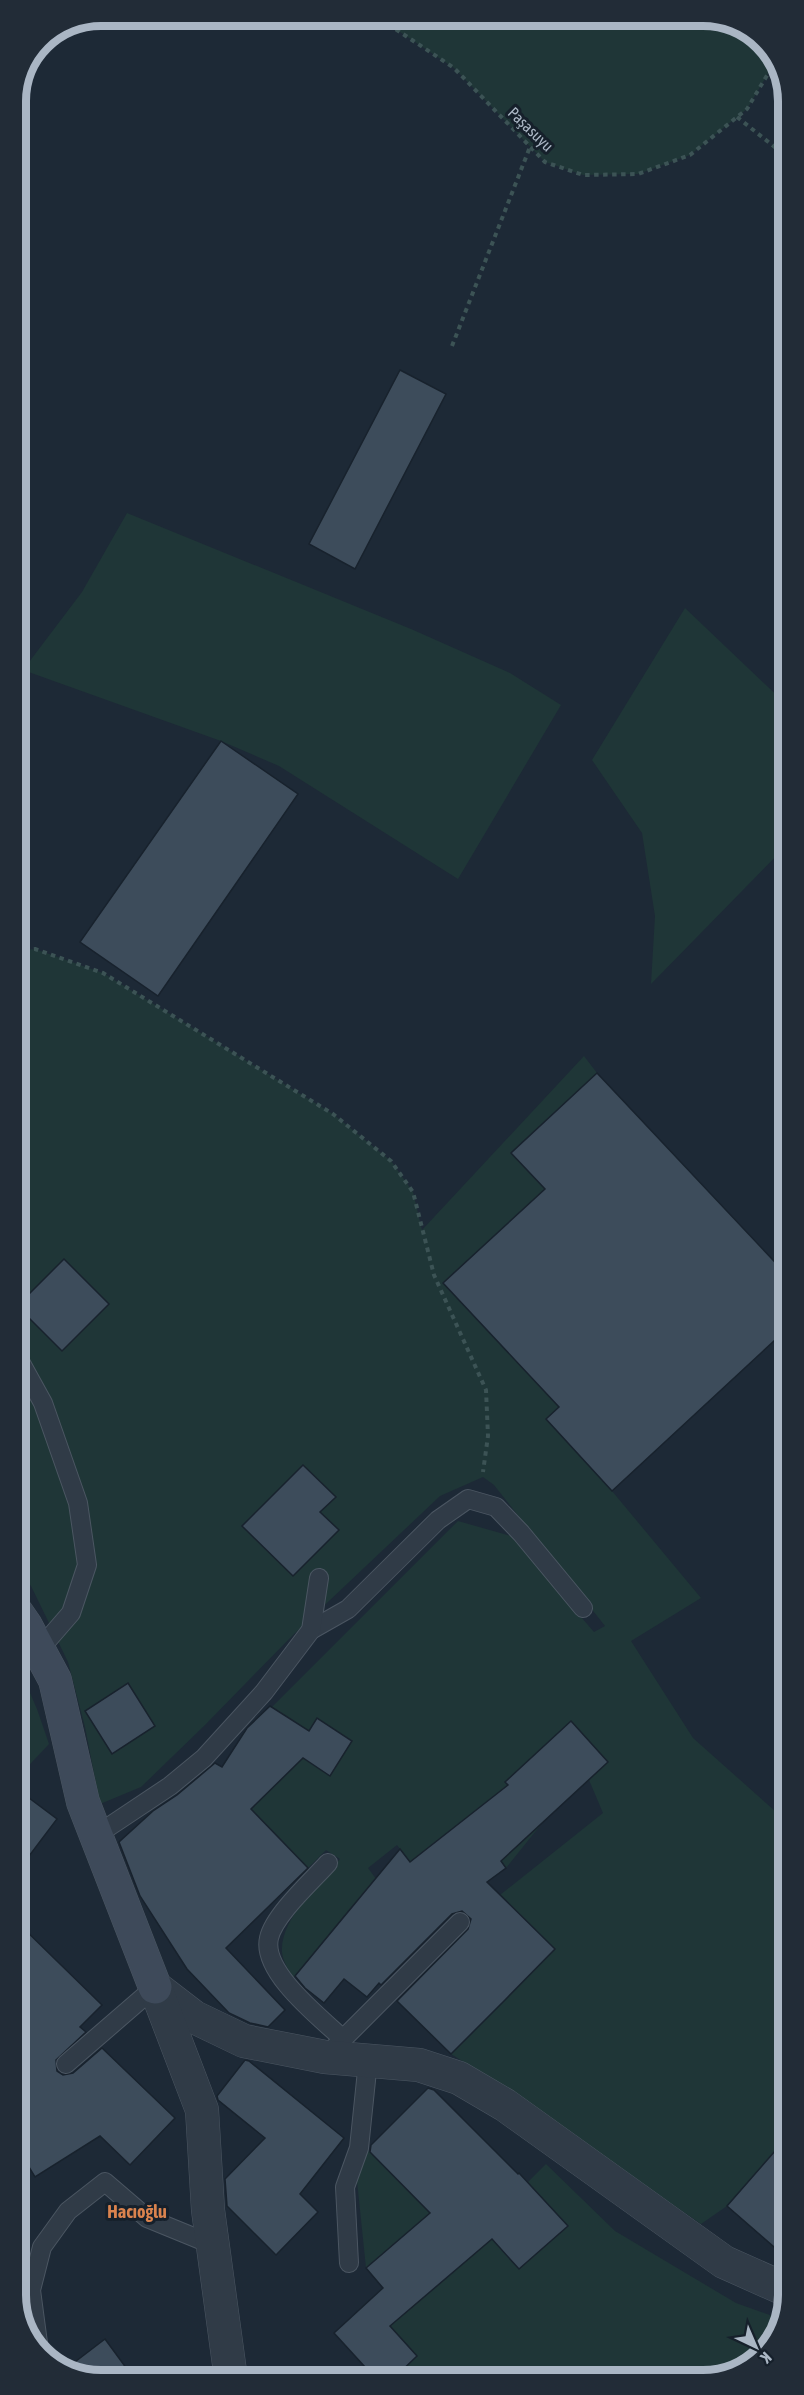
<svg xmlns="http://www.w3.org/2000/svg" width="804" height="2395" font-family="'Asap Condensed',sans-serif">
	<style>
		.green { fill: #1f3637 }
		.building { fill: #3d4c5b; stroke: #18222d; stroke-width: 1.5 }
		.lines { fill: none; stroke-linecap: round; stroke-linejoin: round }
		.lane-casing { stroke: #4b5662; stroke-width: 20 }
		.street-casing { stroke: #4b5662; stroke-width: 34 }
		.secondary-casing { stroke: #4b5662; stroke-width: 34 }
		.path { stroke: #3c5355; stroke-width: 4; stroke-dasharray: 4.5 4.5; stroke-linecap: butt }
		.lane { stroke: #303b47; stroke-width: 18 }
		.street { stroke: #303b47; stroke-width: 33 }
		.secondary { stroke: #3e4a5a; stroke-width: 33 }
		.labels { text-anchor: middle; stroke-width: 6; stroke-linejoin: round; paint-order: stroke }
		.street-label { font-size: 16px; fill: #aab6c4; stroke: #16202b }
		.neighbourhood-label { font-size: 18px; font-weight: bold; fill: #da834e; stroke: #16202b }
		.rim { fill: none; stroke: #aab6c4; stroke-width: 8 }
	</style>
	<rect width="100%" height="100%" fill="#1d2936"/>
	<g class="green">
		<path d="M 363,15 L 709,15 L 760,36 L 775,62 L 747,109 L 690,155 L 638,174 L 583,175 L 545,162 L 454,68 L 388,24 Z"/>
		<path d="M 127,513 L 411,629 L 510,673 L 561,705 L 458,879 L 279,766 L 221,741 L 23,670 L 82,592 Z"/>
		<path d="M 685,608 L 787,705 L 787,845 L 651,984 L 655,916 L 642,833 L 592,760 Z"/>
		<path d="M 35,949 L 103,973 L 333,1114 L 391,1161 L 413,1192 L 422,1230 L 584,1056 L 597,1073 L 511,1152 L 545,1189 L 443,1283 L 546,1393 L 733,1219 L 747,1232 L 546,1419 L 612,1491 L 701,1598 L 631,1641 L 693,1738 L 784,1819 L 788,1816 L 789,2135 L 727,2206 L 701,2224 L 491,2079 L 451,2054 L 555,1949 L 500,1895 L 603,1813 L 589,1780 L 607,1762 L 570,1722 L 505,1782 L 543,1822 L 506,1868 L 466,1818 L 410,1862 L 397,1845 L 368,1868 L 418,1936 L 405,1950 L 352,1906 L 293,1978 C 289,1970 283,1962 282,1952 C 280,1919 320,1883 340,1859 L 326,1850 L 308,1868 L 263,1822 L 227,1833 L 265,1795 L 272,1707 L 458,1521 L 511,1536 L 594,1632 L 605,1626 L 494,1485 L 483,1477 L 440,1496 L 292,1636 L 205,1725 L 141,1787 L 100,1804 L 85,1727 L 68,1662 L 31,1586 L 17,1569 L 16,951 Z"/>
		<path d="M 17,1663 L 37,1709 L 49,1744 L 17,1778 Z"/>
		<path d="M 367,2149 L 419,2202 L 472,2216 L 519,2269 L 567,2227 L 528,2182 L 546,2164 L 615,2231 L 736,2303 L 781,2319 L 771,2347 L 725,2377 L 393,2379 L 417,2356 L 368,2302 L 383,2287 L 405,2313 L 459,2267 L 366,2268 L 357,2181 Z"/>
	</g>
	<g class="building">
		<path d="M 400,370 L 446,394 L 355,569 L 309,544 Z"/>
		<path d="M 221,741 L 298,794 L 158,996 L 80,942 Z"/>
		<path d="M 597,1073 L 788,1276 L 788,1328 L 612,1491 L 546,1419 L 559,1407 L 443,1283 L 545,1189 L 511,1153 Z"/>
		<path d="M 64,1259 L 109,1304 L 62,1351 L 17,1306 Z"/>
		<path d="M 303,1465 L 336,1497 L 320,1512 L 339,1530 L 293,1576 L 242,1526 Z"/>
		<path d="M 128,1683 L 155,1726 L 112,1754 L 85,1711 Z"/>
		<path d="M 270,1706 L 309,1731 L 317,1718 L 352,1741 L 330,1776 L 303,1758 L 251,1809 L 308,1868 L 226,1948 L 285,2010 L 268,2027 L 250,2023 L 229,2013 L 187,1969 L 140,1896 L 119,1842 L 153,1811 L 177,1795 L 215,1763 L 222,1767 L 247,1728 Z"/>
		<path d="M 571,1721 L 608,1762 L 501,1861 L 506,1868 L 487,1882 L 555,1949 L 505,2000 L 451,2054 L 397,2001 L 468,1929 L 471,1919 L 462,1911 L 452,1914 L 381,1985 L 379,1983 L 367,1997 L 344,1979 L 324,2003 L 305,1988 L 295,1976 L 400,1849 L 410,1862 L 508,1785 L 505,1782 Z"/>
		<path d="M 17,1789 L 57,1819 L 17,1872 Z"/>
		<path d="M 17,1922 L 102,2005 L 80,2027 L 86,2032 L 56,2060 L 57,2071 L 63,2075 L 73,2073 L 102,2048 L 175,2118 L 130,2165 L 100,2136 L 35,2177 L 18,2149 Z"/>
		<path d="M 245,2060 L 249,2061 L 344,2138 L 300,2194 L 318,2212 L 276,2255 L 227,2206 L 225,2179 L 265,2138 L 218,2100 L 217,2096 Z"/>
		<path d="M 428,2088 L 434,2090 L 518,2174 L 519,2173 L 568,2226 L 519,2269 L 492,2239 L 390,2326 L 417,2356 L 393,2379 L 376,2379 L 334,2333 L 383,2288 L 366,2268 L 430,2213 L 370,2152 L 371,2145 Z"/>
		<path d="M 789,2135 L 789,2260 L 727,2206 Z"/>
		<path d="M 105,2339 L 135,2380 L 95,2380 L 67,2368 Z"/>
	</g>
	<g class="lines">
		<g class="lane-casing">
			<g id="lane">
				<path d="M 17,1356 L 43,1403 L 78,1503 L 87,1565 L 71,1613 L 39,1650"/>
				<path d="M 311,1630 L 348,1609 L 438,1520 L 468,1499 L 496,1507 L 521,1533 L 583,1608"/>
				<path d="M 95,1836 L 170,1786 L 204,1758 L 264,1692 L 311,1630 L 319,1578"/>
				<path d="M 328,1863 C 312,1881 274,1915 269,1938 C 261,1972 321,2018 343,2039"/>
				<path d="M 335,2047 L 460,1922"/>
				<path d="M 66,2064 L 155,1987"/>
				<path d="M 349,2263 L 345,2187 L 359,2148 L 368,2061"/>
				<path d="M 38,2343 L 31,2290 L 42,2247 L 68,2211 L 105,2182 L 147,2218 L 213,2245"/>
			</g>
		</g>
		<g class="street-casing">
			<g id="street">
				<path d="M 155,1987 L 194,2017 L 244,2041 L 325,2057 L 419,2065 L 459,2078 L 505,2105 L 724,2262 L 789,2291"/>
				<path d="M 155,1987 L 202,2110 L 208,2210 L 231,2379"/>
			</g>
		</g>
		<g class="secondary-casing">
			<path id="secondary" d="M 17,1613 L 26,1626 L 55,1680 L 83,1802 L 155,1987"/>
		</g>
		<g class="path">
			<path d="M 363,15 L 388,24 L 454,68 L 545,162 L 583,175 L 638,174 L 690,155 L 747,109 L 775,62"/>
			<path d="M 737,117 L 786,156"/>
			<path d="M 452,346 L 530,147"/>
			<path d="M 16,951 L 35,949 L 103,973 L 333,1114 L 391,1161 L 413,1192 L 434,1275 L 486,1390 L 488,1436 L 483,1472"/>
		</g>
		<use href="#lane" class="lane"/>
		<use href="#street" class="street"/>
		<use href="#secondary" class="secondary"/>
	</g>
	<g class="labels">
		<g class="street-label">
			<text transform="translate(531 129) rotate(44)" y="6">Paşasuyu</text>
		</g>
		<g class="neighbourhood-label">
			<text x="137" y="2218">Hacıoğlu</text>
		</g>
	</g>
	<path d="M0 0H804V2395H0ZM101 26H703A75 75 0 0 1 778 101V2295A75 75 0 0 1 703 2370H101A75 75 0 0 1 26 2295V101A75 75 0 0 1 101 26Z" fill="#222c37" fill-rule="evenodd"/>
	<path class="rim" d="M101 26H703A75 75 0 0 1 778 101V2295A75 75 0 0 1 703 2370H101A75 75 0 0 1 26 2295V101A75 75 0 0 1 101 26Z"/>
	<g transform="translate(756 2347) rotate(136)" stroke="#16202b" stroke-width="4.5" paint-order="stroke">
	<path d="M0-4.5L10 22L0 15L-10 22Z" fill="#aab6c4"/>
	<text y="-9" font-size="16" font-weight="bold" text-anchor="middle" fill="#aab6c4">K</text>
	</g>
</svg>
